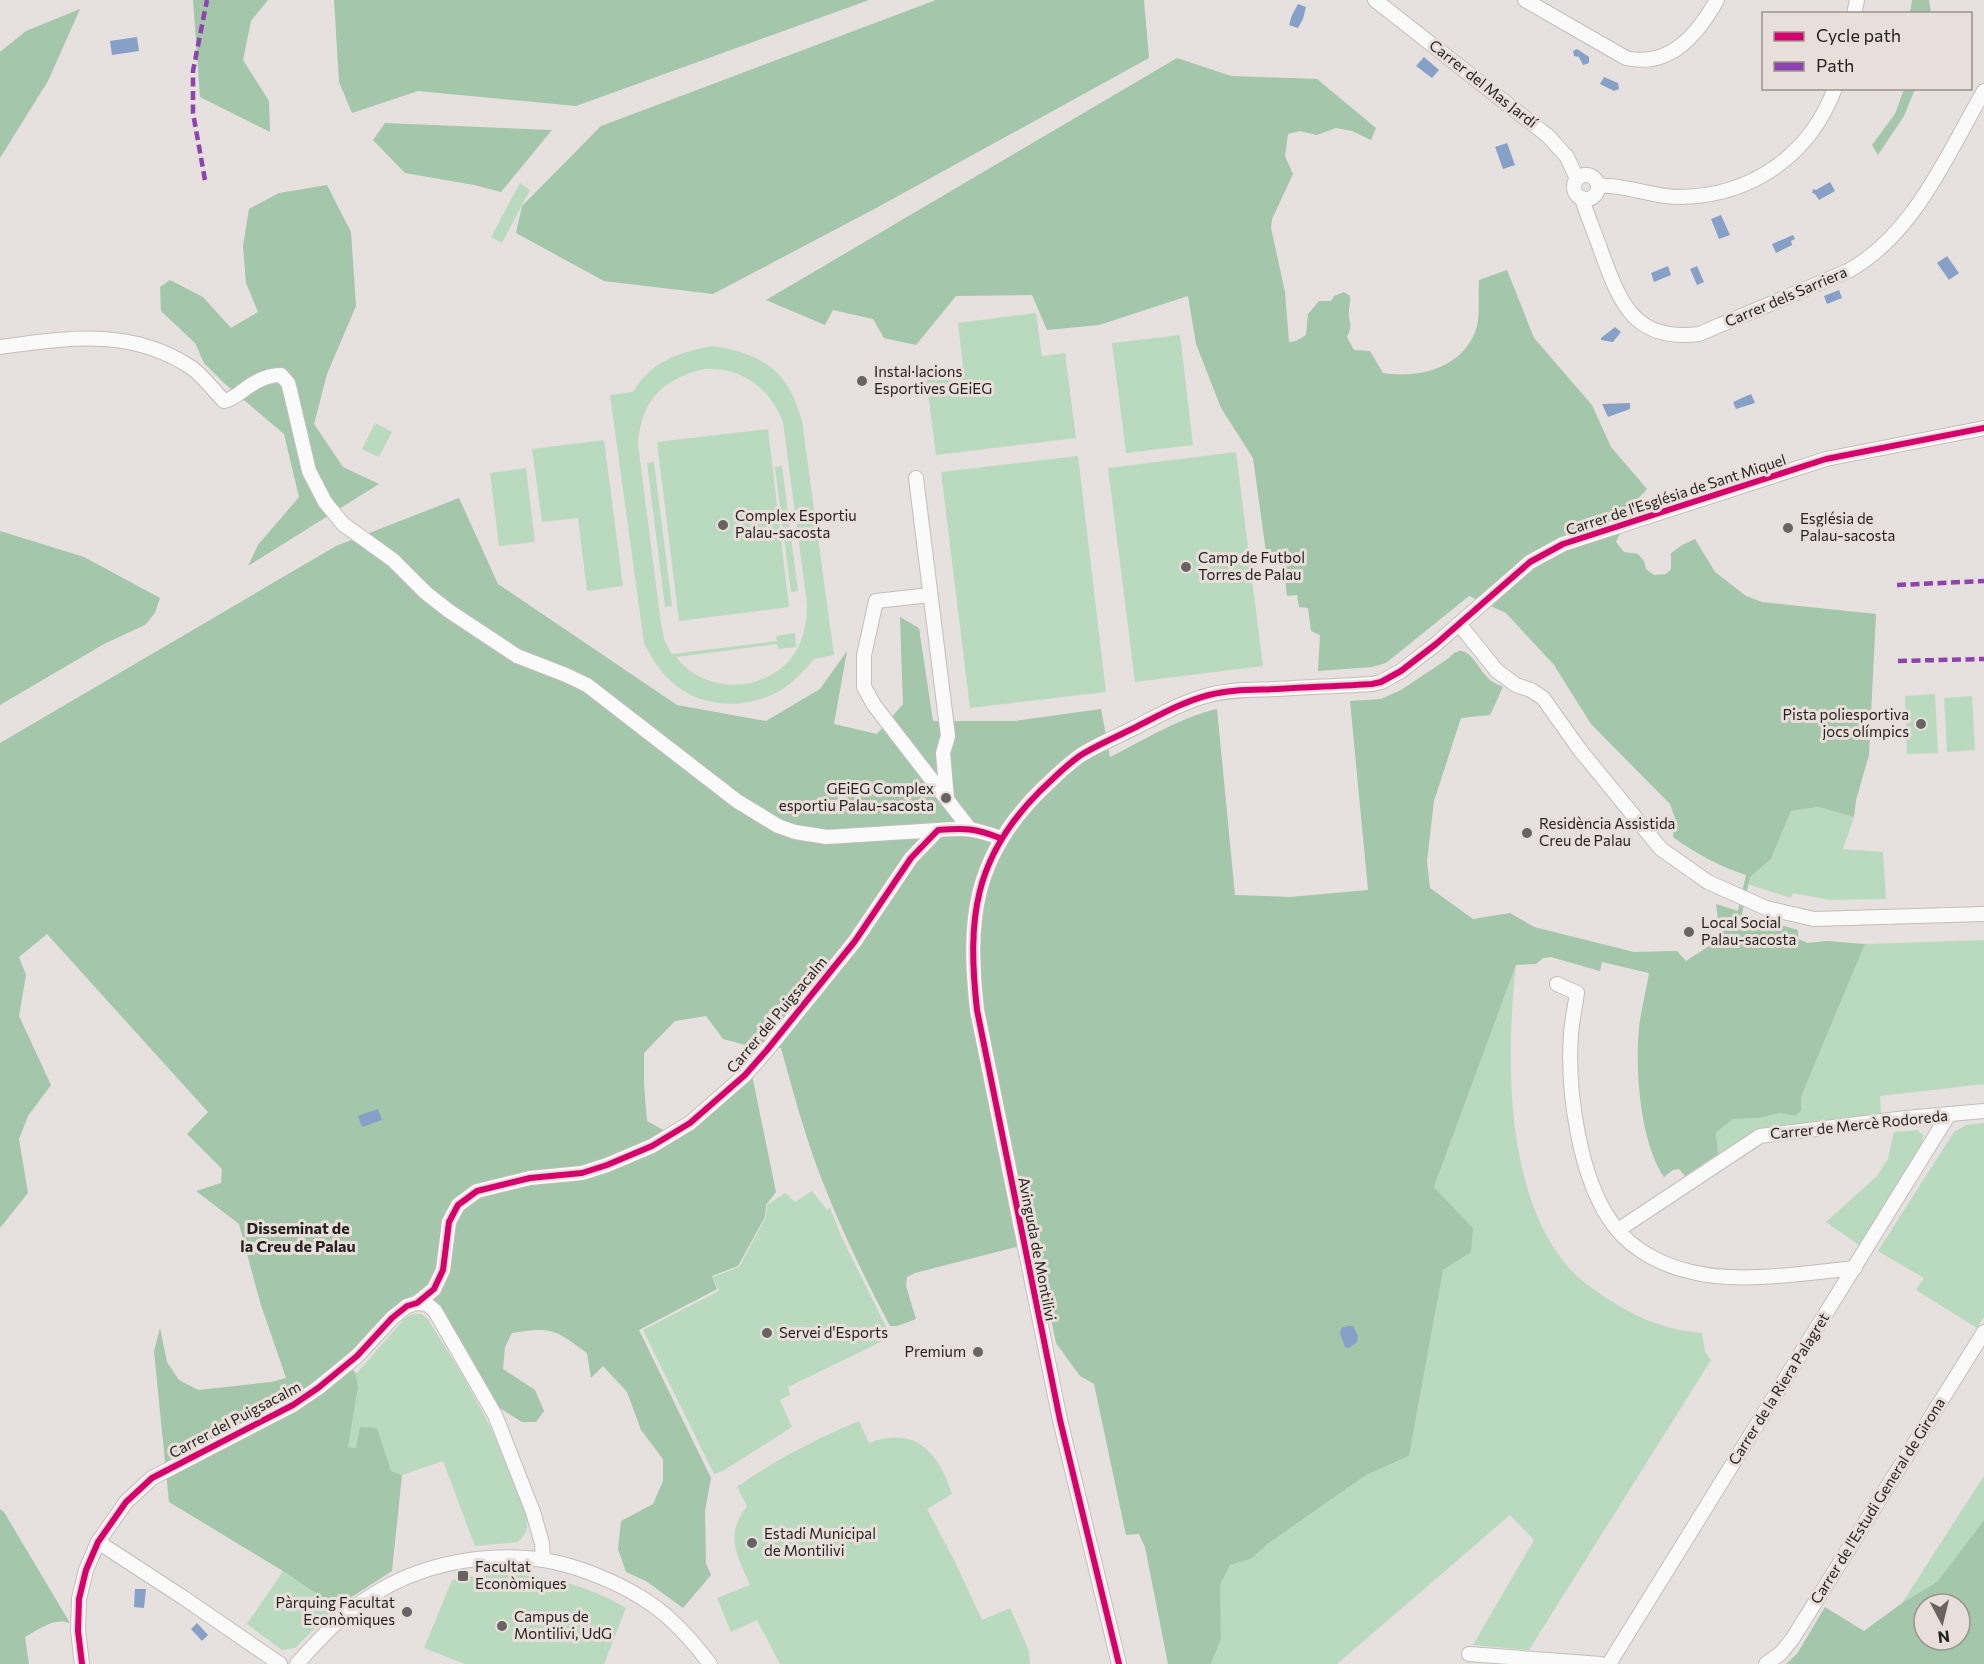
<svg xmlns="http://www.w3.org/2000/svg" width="1984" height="1664" font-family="Commissioner,sans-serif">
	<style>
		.green { fill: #badabf; fill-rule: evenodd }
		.forest { fill: #a4c6aa; fill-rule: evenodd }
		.water { fill: #87a0c8 }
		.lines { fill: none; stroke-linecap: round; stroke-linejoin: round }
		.minor-casing { stroke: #c2bebc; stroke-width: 16 }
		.minor { stroke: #fbfafa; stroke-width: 14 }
		.quiet { stroke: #8e44ad; stroke-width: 4.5; stroke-dasharray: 9 4.5; stroke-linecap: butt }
		.cycleway-casing { stroke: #e9dfda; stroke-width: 10 }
		.cycleway { stroke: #d6006c; stroke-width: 6 }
		.poi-dot { fill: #696463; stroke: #e9dfda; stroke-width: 2 }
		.labels { text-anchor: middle; stroke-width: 6; stroke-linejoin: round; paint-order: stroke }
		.street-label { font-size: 15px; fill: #262221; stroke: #e9dfda }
		.poi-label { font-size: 15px; fill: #262221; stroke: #e9dfda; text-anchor: start }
		.neighbourhood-label { font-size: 16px; font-weight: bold; fill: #262221; stroke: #e9dfda }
	</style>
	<rect width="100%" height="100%" fill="#e6e0de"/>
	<g class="green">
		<path d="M 520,183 L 530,190 L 502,243 L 491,237 Z"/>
		<path d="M 1036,313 L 1042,356 L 1065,353 L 1076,438 L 936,455 L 925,370 L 963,366 L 958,323 Z"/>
		<path d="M 1180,335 L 1193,445 L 1126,453 L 1112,343 Z"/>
		<path d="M 712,346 C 763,354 788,370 802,421 L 834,655 L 814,659 C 805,669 796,680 784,688 C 751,710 700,710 671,681 C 659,670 651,657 644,643 L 610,395 L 633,392 C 653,360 678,353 712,346 ZM 704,369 C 742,367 770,388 783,422 L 807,604 C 807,621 804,642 792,657 C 763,694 705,694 676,657 L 777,644 L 778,649 L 796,647 L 795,633 L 776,636 L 777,641 L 673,654 L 671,653 L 664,639 L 661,624 L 638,444 C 641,400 663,379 704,369 Z"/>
		<path d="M 375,423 L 392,432 L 379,457 L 362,449 Z"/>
		<path d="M 768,429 L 789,607 L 679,621 L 657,442 Z"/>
		<path d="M 604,440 L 623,586 L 587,591 L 578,518 L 542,522 L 532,449 Z"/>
		<path d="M 1236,452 L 1263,666 L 1135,682 L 1108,468 Z"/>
		<path d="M 1078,456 L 1106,692 L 970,708 L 941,472 Z"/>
		<path d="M 654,462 L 672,606 L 665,607 L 647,463 Z"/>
		<path d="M 782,466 L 798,591 L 791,592 L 775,467 Z"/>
		<path d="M 526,468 L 535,542 L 499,546 L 490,473 Z"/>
		<path d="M 1935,694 L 1938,753 L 1907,754 L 1905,696 Z"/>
		<path d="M 1972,696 L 1975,750 L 1947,752 L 1944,698 Z"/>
		<path d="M 1818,807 L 1854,817 L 1843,849 L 1883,852 L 1886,899 L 1830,900 L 1793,893 L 1791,898 L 1747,884 L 1750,876 L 1771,859 L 1791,811 Z"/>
		<path d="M 1984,940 L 1984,1084 L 1880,1096 L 1881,1115 L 1757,1129 L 1718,1154 L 1716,1131 L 1733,1119 L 1760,1118 L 1779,1113 L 1795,1116 L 1801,1111 L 1801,1097 L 1865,944 Z"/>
		<path d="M 1516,965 C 1506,1056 1504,1194 1569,1268 C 1581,1282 1600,1294 1616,1304 C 1641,1320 1672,1331 1702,1333 L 1705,1352 L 1711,1360 L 1529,1650 L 1473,1645 L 1534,1540 L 1510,1515 L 1337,1664 L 1211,1664 L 1221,1639 L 1220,1585 L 1230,1565 L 1251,1559 L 1269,1543 L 1366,1475 L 1409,1456 L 1443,1269 L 1473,1228 L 1434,1187 Z"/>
		<path d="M 1984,1123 L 1984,1317 L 1977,1328 L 1916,1290 L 1924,1278 L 1878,1251 L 1954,1132 L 1966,1125 Z"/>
		<path d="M 1917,1130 L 1923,1135 L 1922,1145 L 1859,1245 L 1826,1222 L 1877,1176 L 1888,1159 L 1894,1132 Z"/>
		<path d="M 812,1191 L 827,1210 L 830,1208 L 841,1236 L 891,1337 L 788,1387 L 790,1395 L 780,1400 L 792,1427 L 723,1471 L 714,1474 L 643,1330 L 719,1291 L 713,1277 L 739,1267 L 766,1217 L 767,1205 L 785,1193 L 795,1202 Z"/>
		<path d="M 413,1314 L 421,1314 L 427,1318 L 463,1376 L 491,1428 L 525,1511 C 528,1524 529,1532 518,1542 L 475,1546 L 443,1461 L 402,1475 L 391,1472 L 377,1428 L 356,1448 L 348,1447 L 358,1387 L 356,1374 L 405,1318 Z"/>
		<path d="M 859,1421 L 869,1443 C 915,1426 938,1451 952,1494 L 927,1509 L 955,1562 L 982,1620 L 1010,1608 L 1029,1651 L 1030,1664 L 780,1664 L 757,1620 L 731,1632 L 717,1598 L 750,1585 C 737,1554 724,1536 747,1506 L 737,1487 C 777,1459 814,1440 859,1421 Z"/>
		<path d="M 1984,1476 L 1984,1520 L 1937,1582 L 1902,1603 Z"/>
		<path d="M 283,1571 L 336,1607 L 295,1648 L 282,1650 L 247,1624 Z"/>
		<path d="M 488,1574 C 538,1574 583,1582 626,1608 L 604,1664 L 465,1664 L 424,1648 L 452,1580 Z"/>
	</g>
	<g class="forest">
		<path d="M 193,0 L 268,0 L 251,21 L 243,60 L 269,101 L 270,132 L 200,97 Z"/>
		<path d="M 334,0 L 869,0 L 576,106 L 418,91 L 352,113 L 339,82 Z"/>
		<path d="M 936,0 L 1144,0 L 1149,58 L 878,207 L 713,294 L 604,281 L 516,233 L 522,206 L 601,126 Z"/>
		<path d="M 1912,0 L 1929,0 L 1931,13 L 1910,13 Z"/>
		<path d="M 80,9 L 48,81 L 0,158 L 0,52 L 26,31 Z"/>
		<path d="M 1177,58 L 1231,76 L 1317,79 L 1376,128 L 1371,140 L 1352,131 L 1336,128 L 1317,135 L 1300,131 L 1288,134 L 1285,156 L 1293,174 L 1272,219 L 1271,228 L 1285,292 L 1289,342 L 1296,341 L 1306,335 L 1308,314 L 1319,301 L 1331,301 L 1334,296 L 1344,292 L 1350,296 C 1351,302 1349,305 1349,311 C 1348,325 1354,322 1347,337 L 1354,350 L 1370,351 L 1383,373 C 1420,379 1466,367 1477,326 C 1480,314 1478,293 1479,280 L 1507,270 L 1534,338 L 1592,405 L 1611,447 L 1647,489 L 1633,504 L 1616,542 L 1624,552 L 1638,554 L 1644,561 L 1646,569 L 1654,575 L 1666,574 L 1671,569 L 1671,553 L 1682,545 L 1695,539 L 1715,572 L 1746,596 L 1762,602 L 1876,614 L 1869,755 L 1856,800 L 1854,817 L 1818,807 L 1791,811 L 1771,859 L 1750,877 L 1742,914 L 1798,930 L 1798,939 L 1808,943 L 1826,941 L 1865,944 L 1801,1097 L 1801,1111 L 1795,1116 L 1779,1113 L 1760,1118 L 1733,1119 L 1716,1132 L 1718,1154 L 1685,1176 L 1679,1169 L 1673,1170 L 1664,1177 C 1640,1142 1635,1070 1639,1028 C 1641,1010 1646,991 1649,973 L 1602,962 L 1600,971 L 1551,957 L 1543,958 L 1536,964 L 1516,965 L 1434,1187 L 1473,1228 L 1471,1252 L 1443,1270 L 1409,1456 L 1366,1475 L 1269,1543 L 1251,1559 L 1230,1565 L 1220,1585 L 1221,1639 L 1211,1664 L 1168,1664 L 1145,1547 L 1139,1534 L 1126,1535 L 1094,1384 L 1080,1376 L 1056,1343 L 1035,1242 L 915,1273 L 907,1277 L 906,1286 L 916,1319 L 897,1326 L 890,1326 C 863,1275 837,1221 817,1167 C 803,1128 792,1088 781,1048 L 753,1047 L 723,1039 L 706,1016 L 675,1021 L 644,1053 L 644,1085 L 647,1121 L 674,1136 L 752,1075 L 776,1192 L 766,1205 L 765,1217 L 738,1266 L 712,1276 L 717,1289 L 639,1330 L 711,1478 L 705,1511 L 706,1563 L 711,1575 L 683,1608 L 646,1581 L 626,1572 L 618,1549 L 621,1521 L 653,1504 L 663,1481 L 663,1459 L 641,1430 L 627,1392 L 603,1366 L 591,1378 L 587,1353 C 556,1330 552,1326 512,1333 L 505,1347 L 503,1369 L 535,1390 L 544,1411 L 536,1422 L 522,1422 L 498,1407 L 448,1322 L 426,1290 L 409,1297 L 344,1357 L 356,1374 L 358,1387 L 348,1447 L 356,1448 L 360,1427 L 377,1428 L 391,1471 L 402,1475 L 392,1571 L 336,1607 L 283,1571 L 169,1502 L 154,1351 L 160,1328 L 167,1362 L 179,1380 L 198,1390 L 271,1382 L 286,1378 L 260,1302 L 239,1224 L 196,1191 L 221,1183 L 222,1169 L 187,1134 L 208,1112 L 47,934 L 19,957 L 26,975 L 19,1016 L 51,1085 L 28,1116 L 19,1139 L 28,1193 L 0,1228 L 0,743 L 336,546 L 459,498 L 498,584 L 677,705 L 766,721 L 820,689 L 847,651 L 834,724 L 877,734 L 903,704 L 900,617 L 919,628 L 933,721 L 1015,721 L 1101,709 L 1110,757 C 1142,741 1183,716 1217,709 L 1235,895 L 1290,897 L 1368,890 L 1350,701 L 1381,699 L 1401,690 L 1449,658 C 1467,637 1477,669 1490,680 C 1494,683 1499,685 1503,687 L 1490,715 L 1461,718 L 1434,801 L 1427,861 L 1430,888 L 1473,919 L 1510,913 L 1534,927 L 1634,952 L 1677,951 L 1686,961 L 1709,946 L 1721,944 L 1716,904 L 1738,911 L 1746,875 C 1719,866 1696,854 1673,837 L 1675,818 L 1670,804 L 1591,724 L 1554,665 L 1506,613 L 1469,596 L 1386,663 L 1372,667 L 1318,671 L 1320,635 L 1311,631 L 1308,608 L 1299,607 L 1297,595 L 1287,596 L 1282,552 L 1266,552 L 1253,458 L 1221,408 L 1196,344 L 1188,296 L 1099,325 L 1047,330 L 1032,295 L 956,296 L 916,345 L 884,338 L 873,319 L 833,310 L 825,325 L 766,300 Z"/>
		<path d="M 1904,89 L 1915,89 L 1904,116 L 1878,155 L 1872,145 L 1895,114 Z"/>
		<path d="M 385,123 L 552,130 L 501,192 L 474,185 L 405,173 L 373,140 Z"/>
		<path d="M 327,185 L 351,232 L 356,306 L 327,374 L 314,424 L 343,467 L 379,484 L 248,566 L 258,545 L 299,497 L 284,434 L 224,383 L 204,363 L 195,343 L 161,311 L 160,287 L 170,280 L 203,297 L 231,328 L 258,312 L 246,283 L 243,246 L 249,209 L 279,193 Z"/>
		<path d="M 0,531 L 84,557 L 160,598 L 155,613 L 145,625 L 104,644 L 0,705 Z"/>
		<path d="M 0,1509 L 4,1512 L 70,1623 C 54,1617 39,1629 25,1637 L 29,1664 L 0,1664 Z"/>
		<path d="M 1984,1520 L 1984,1664 L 1786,1664 L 1797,1654 L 1825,1607 L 1864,1631 L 1902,1603 L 1937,1582 ZM 1924,1604 L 1960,1604 L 1960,1640 L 1924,1640 Z"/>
	</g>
	<g class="water">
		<path d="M 1298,4 L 1306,7 L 1303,19 L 1298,28 L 1289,25 L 1292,15 Z"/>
		<path d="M 137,37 L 139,51 L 112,55 L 110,41 Z"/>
		<path d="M 1577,49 L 1589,57 L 1589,63 L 1583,65 L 1579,57 L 1574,56 L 1573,51 Z"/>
		<path d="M 1424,57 L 1439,70 L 1432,78 L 1416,66 Z"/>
		<path d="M 1604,77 L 1618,83 L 1619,89 L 1614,91 L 1600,84 Z"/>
		<path d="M 1507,143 L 1515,165 L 1503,169 L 1495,147 Z"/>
		<path d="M 1830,182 L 1835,191 L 1819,200 L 1815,194 L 1812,193 L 1813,189 L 1816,190 Z"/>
		<path d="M 1721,215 L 1730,235 L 1719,239 L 1711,219 Z"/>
		<path d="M 1793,235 L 1795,239 L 1791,241 L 1792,245 L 1776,253 L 1772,244 Z"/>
		<path d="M 1947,256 L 1959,273 L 1949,280 L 1937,263 Z"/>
		<path d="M 1668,266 L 1671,275 L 1654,282 L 1651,273 Z"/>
		<path d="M 1697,266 L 1704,282 L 1697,285 L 1690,269 Z"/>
		<path d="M 1839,290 L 1842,298 L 1827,304 L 1824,296 Z"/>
		<path d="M 1615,327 L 1621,332 L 1613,342 L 1601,340 L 1601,338 Z"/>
		<path d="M 1751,394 L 1755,403 L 1736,409 L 1733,402 Z"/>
		<path d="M 1630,403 L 1630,409 L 1608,417 L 1602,404 Z"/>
		<path d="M 378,1109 L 382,1120 L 362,1127 L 358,1116 Z"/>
		<path d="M 1348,1326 L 1353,1326 L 1358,1336 L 1357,1342 L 1349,1348 L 1345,1347 L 1340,1333 L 1341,1328 Z"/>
		<path d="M 135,1589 L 146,1589 L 144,1608 L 134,1607 Z"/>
		<path d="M 197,1623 L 208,1635 L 202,1641 L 191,1629 Z"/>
	</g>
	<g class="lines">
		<g class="minor-casing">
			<g id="minor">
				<path d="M 1375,0 L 1548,136 L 1567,157 L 1577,179"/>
				<path d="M 1525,0 L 1626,58 C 1670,68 1697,35 1717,0"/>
				<path d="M 1854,14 L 1857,0"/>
				<circle cx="1586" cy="187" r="12"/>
				<path d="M 1598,186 C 1625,184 1652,197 1680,197 C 1752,196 1810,155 1835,88"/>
				<path d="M 1582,198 C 1587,216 1595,233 1601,251 C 1620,303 1634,342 1699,334 L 1848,271 C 1915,234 1947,154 1984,91"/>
				<path d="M 0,347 C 68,338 131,327 192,368 C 204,377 214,391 224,401 C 231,400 235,396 241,392 C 252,383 267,375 281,375 L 288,383 L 290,390 L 309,471 L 325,502 L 343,524 L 393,560 L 426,593 L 449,611 L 517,656 L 566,675 L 587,685 L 737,801 L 778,826 L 795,832 L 827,837 L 938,830"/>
				<path d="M 916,478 L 948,736 L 943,753 L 947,798"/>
				<path d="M 930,595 L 876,601 L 864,655 L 864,687 L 874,705 L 969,828"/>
				<path d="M 1459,624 L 1497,671 L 1516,685 L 1531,690 L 1543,698 L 1580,750 L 1661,849 L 1708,882 L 1766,908 L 1814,919 L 1984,914"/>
				<path d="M 1557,984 L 1577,993 C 1575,1007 1572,1020 1571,1034 C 1567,1090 1579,1181 1615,1227 C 1633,1250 1663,1266 1692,1272 C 1738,1284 1807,1273 1855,1268"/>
				<path d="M 1618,1230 L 1760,1136 L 1906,1118 L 1984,1111"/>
				<path d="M 417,1303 L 427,1304 L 435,1311 L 495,1415 L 533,1512 L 542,1543 L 543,1560"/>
				<path d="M 98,1542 L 184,1598 L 280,1664"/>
				<path d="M 1469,1654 L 1601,1664"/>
				<path d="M 82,1664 L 78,1631 L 79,1599 L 86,1570 L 98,1542 L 126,1502 L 152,1478 L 293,1405 L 318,1388 L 357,1356 L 392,1318 L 407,1306 L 417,1303 L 434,1289 L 443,1270 L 449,1222 L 458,1205 L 477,1191 L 530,1178 L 582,1173 L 607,1165 L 652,1146 L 690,1123 L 745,1075 L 767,1050 L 855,941 L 911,858 L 938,830 C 966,828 974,828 1000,838"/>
				<path d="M 297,1664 C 320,1638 344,1612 374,1594 C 418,1566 475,1554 526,1558 C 573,1561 637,1588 671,1620 C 685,1633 698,1648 710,1664"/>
				<path d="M 1119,1664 L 1060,1420 L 977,1010 C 967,920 973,858 1040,791 C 1053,779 1066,765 1081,755 C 1097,745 1116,737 1134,728 C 1158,716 1182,702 1209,695 C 1231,689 1254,690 1277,689 C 1309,687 1341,686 1372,684 L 1381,682 L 1401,671 L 1436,644 L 1530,562 L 1563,544 L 1826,459 L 1984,428"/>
				<path d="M 1609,1664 L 1949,1114"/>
				<path d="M 1766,1664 L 1781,1653 L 1793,1638 L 1984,1332"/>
			</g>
		</g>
		<use href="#minor" class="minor"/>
		<g class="quiet">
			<path d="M 205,180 L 193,113 L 193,71 L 207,0"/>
			<path d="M 1897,585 L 1984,581"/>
			<path d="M 1898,661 L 1984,659"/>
		</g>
		<g class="cycleway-casing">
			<g id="cycleway">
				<path d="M 82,1664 L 78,1631 L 79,1599 L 86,1570 L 98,1542 L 126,1502 L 152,1478 L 293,1405 L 318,1388 L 357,1356 L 392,1318 L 407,1306 L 417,1303 L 434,1289 L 443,1270 L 449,1222 L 458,1205 L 477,1191 L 530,1178 L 582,1173 L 607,1165 L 652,1146 L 690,1123 L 745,1075 L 767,1050 L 855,941 L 911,858 L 938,830 C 966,828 974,828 1000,838"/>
				<path d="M 1119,1664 L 1060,1420 L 977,1010 C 967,920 973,858 1040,791 C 1053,779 1066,765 1081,755 C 1097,745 1116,737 1134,728 C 1158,716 1182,702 1209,695 C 1231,689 1254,690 1277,689 C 1309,687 1341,686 1372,684 L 1381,682 L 1401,671 L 1436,644 L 1530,562 L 1563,544 L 1826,459 L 1984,428"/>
			</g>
		</g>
		<use href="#cycleway" class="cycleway"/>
	</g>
	<g class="poi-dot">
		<circle cx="862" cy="381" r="6"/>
		<circle cx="723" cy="525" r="6"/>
		<circle cx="1788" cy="528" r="6"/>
		<circle cx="1186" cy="567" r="6"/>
		<circle cx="1921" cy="724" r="6"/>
		<circle cx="946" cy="798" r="6"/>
		<circle cx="1527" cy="833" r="6"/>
		<circle cx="1689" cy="932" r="6"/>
		<circle cx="767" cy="1333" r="6"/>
		<circle cx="978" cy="1352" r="6"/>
		<circle cx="752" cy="1543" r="6"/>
		<rect x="457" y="1570" width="12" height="12" rx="3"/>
		<circle cx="407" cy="1612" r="6"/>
		<circle cx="502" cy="1626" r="6"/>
	</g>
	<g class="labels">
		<g class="street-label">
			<text transform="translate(1483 84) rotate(38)" y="5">Carrer del Mas Jardí</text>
			<text transform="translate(1786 297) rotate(-23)" y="5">Carrer dels Sarriera</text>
			<text transform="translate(1676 495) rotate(-18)" y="5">Carrer de l'Església de Sant Miquel</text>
			<text transform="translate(777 1015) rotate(-50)" y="5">Carrer del Puigsacalm</text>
			<text transform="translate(1859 1125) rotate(-6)" y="5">Carrer de Mercè Rodoreda</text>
			<text transform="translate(1037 1249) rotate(79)" y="5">Avinguda de Montilivi</text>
			<text transform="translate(1779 1389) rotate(-58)" y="5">Carrer de la Riera Palagret</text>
			<text transform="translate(235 1420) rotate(-28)" y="5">Carrer del Puigsacalm</text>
			<text transform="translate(1878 1501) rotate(-58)" y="5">Carrer de l'Estudi General de Girona</text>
		</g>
		<g class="poi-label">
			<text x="874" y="377">Instal·lacions<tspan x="874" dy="17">Esportives GEiEG</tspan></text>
			<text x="735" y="521">Complex Esportiu<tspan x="735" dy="17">Palau-sacosta</tspan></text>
			<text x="1800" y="524">Església de<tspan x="1800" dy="17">Palau-sacosta</tspan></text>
			<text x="1198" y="563">Camp de Futbol<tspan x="1198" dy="17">Torres de Palau</tspan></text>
			<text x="1909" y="720" text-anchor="end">Pista poliesportiva<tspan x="1909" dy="17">jocs olímpics</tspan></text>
			<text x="934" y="794" text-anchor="end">GEiEG Complex<tspan x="934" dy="17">esportiu Palau-sacosta</tspan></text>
			<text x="1539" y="829">Residència Assistida<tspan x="1539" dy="17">Creu de Palau</tspan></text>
			<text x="1701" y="928">Local Social<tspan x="1701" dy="17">Palau-sacosta</tspan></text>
			<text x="779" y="1338">Servei d'Esports</text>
			<text x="966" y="1357" text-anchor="end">Premium</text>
			<text x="764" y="1539">Estadi Municipal<tspan x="764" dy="17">de Montilivi</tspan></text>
			<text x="475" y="1572">Facultat<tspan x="475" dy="17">Econòmiques</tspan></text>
			<text x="395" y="1608" text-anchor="end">Pàrquing Facultat<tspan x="395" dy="17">Econòmiques</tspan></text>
			<text x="514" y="1622">Campus de<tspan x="514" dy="17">Montilivi, UdG</tspan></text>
		</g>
		<g class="neighbourhood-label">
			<text x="298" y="1234">Disseminat de<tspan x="298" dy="18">la Creu de Palau</tspan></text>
		</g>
	</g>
	<rect x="1762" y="12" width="210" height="78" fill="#e9dfda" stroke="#9b9390" stroke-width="1.5"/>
	<rect x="1774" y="32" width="30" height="9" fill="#d6006c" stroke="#9b9390" stroke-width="1.5"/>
	<text x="1816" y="42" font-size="18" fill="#262221">Cycle path</text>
	<rect x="1774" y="62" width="30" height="9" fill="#8e44ad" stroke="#9b9390" stroke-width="1.5"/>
	<text x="1816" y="72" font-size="18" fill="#262221">Path</text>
	<g transform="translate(1942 1622) rotate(173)"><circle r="28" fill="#e9dfda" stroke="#9b9390" stroke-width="1.5"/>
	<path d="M0-4.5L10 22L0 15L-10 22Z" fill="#696463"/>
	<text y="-9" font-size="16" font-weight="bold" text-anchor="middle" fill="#262221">N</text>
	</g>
</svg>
